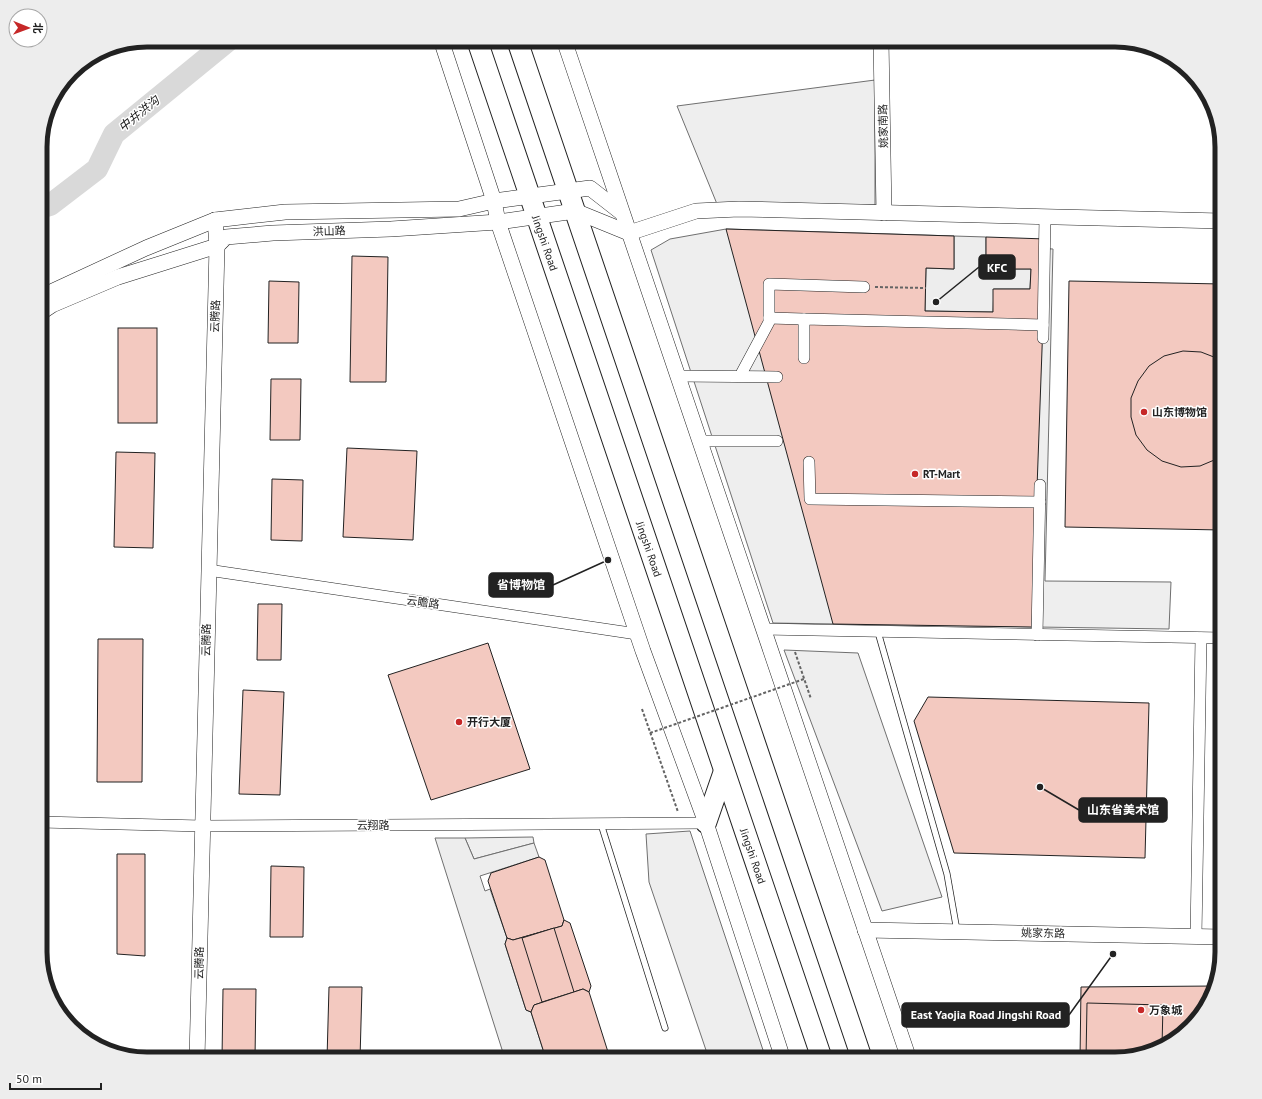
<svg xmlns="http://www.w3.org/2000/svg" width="1262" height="1099" viewBox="0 0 1262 1099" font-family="'PT Sans','Noto Sans SC',sans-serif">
<rect width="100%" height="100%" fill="#fff"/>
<g fill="#eee" stroke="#6f6f6f">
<polygon points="875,80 875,205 717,204 677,106"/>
<polygon points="726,229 954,236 954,269 862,321 997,325 998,246 1053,249 1045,581 1171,582 1169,629 773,623 651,250 670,239"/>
<polygon points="784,650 858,653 942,897 882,911"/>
<polygon points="690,831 766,1059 709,1059 649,882 646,834"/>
<polygon points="533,837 534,843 474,859 465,838"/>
</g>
<g fill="#ededed" stroke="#6f6f6f">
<polygon points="954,236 986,237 986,269 1031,269 1030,289 994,289 993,312 925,311 926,268 954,269"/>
<polygon points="435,838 465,838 474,859 534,843 539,857 480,876 485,891 490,889 507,938 505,944 526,1010 531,1012 546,1059 505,1059"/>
</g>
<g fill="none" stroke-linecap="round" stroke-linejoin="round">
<polyline stroke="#d9d9d9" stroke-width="22" points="40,208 50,205 97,169 114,134 229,40"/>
</g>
<g fill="#f3c9c0" stroke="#222">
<polygon points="726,229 954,236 954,269 926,268 925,311 993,312 993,289 1030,289 1031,269 986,269 986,237 1046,239 1032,627 833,624"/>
<polygon points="352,256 388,257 386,382 350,382"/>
<polygon points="269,281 299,282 298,343 268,343"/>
<polygon points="1069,281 1222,284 1222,530 1065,527"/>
<rect x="118" y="328" width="39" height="95"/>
<polygon points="1183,351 1201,352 1219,359 1222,362 1222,456 1219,458 1200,466 1181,467 1162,461 1147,450 1136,435 1131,417 1131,398 1138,381 1149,366 1164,356"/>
<polygon points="271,379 301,379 300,440 270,440"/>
<polygon points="347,448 417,451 413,540 343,537"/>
<polygon points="116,452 155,453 153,548 114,547"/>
<polygon points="272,479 303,480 302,541 271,540"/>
<polygon points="258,604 282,604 281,660 257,660"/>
<polygon points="98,639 143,639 142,782 97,782"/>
<polygon points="488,643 530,769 431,800 388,675"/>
<polygon points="243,690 284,692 280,795 239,794"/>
<polygon points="928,697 1149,703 1145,858 954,853 914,721"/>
<polygon points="117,854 145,854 145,956 117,954"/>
<polygon points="539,857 545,860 564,920 562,926 513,940 507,938 488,881 491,873"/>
<polygon points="271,866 304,867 303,937 270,937"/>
<polygon points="564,920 570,923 591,986 589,992 583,989 534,1005 531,1012 526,1010 505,944 507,938 513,940 562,926"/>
<polygon points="554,928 574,992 542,1002 522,938"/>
<polygon points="1215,986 1214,993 1191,1027 1156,1051 1114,1059 1080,1059 1081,987"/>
<polygon points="329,987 362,987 360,1059 327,1059"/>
<polygon points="223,989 256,989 255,1059 222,1059"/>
<polygon points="583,989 589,992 608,1052 605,1058 600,1059 546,1059 531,1012 534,1005"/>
<polygon points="1087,1003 1163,1005 1162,1047 1156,1051 1114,1059 1086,1059"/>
</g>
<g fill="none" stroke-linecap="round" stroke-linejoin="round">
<g stroke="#222" stroke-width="7">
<g id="lane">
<polyline points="878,632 947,874 957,931"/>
<polyline points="601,824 665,1028"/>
</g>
</g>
<g stroke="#222" stroke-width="12">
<g id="street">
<polyline points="769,318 804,319"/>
<polyline points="1043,338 1045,216"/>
<polyline points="804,358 804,319 1043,325"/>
<polyline points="677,376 777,377"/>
<polyline points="740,376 769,322 769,284 864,287"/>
<polyline points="701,441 777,441"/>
<polyline points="809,462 810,499 1040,502"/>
<polyline points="208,570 637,634"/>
<polyline points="763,629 1222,638"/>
<polyline points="1037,635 1040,485"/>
<polyline points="40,822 202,826 706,823"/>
<polyline points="1196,936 1201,638"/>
</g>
</g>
<g stroke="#222" stroke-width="16">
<g id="secondary">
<polyline points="441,40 494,201 498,222 643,651 706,823 783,1059"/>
<polyline points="564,40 909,1059"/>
<polyline points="881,40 884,213"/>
<polyline points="629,233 696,211 739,209 1222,221"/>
<polyline points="40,297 146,248 215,220 285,212 459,209 494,201 590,188 622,213"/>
<polyline points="40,313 52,305 118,277 217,246 226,237 273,233 391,229 498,222 575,211 629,233"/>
<polyline points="865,930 1222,937"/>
<polyline points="197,1059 217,246 215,220"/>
</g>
</g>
<g stroke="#222" stroke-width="22">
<g id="highway">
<polyline points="477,40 822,1059"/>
<polyline points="517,40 862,1059"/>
<polyline points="706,823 724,771"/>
</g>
</g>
<g stroke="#646464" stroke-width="2" stroke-dasharray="3 2" stroke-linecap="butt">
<polyline points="875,287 926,288"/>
<polyline points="642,709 678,812"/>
</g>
<use href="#lane" stroke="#fff" stroke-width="5.5"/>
<use href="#street" stroke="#fff" stroke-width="11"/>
<use href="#secondary" stroke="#fff" stroke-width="15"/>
<use href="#highway" stroke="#fff" stroke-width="20"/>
<g stroke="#646464" stroke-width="2" stroke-dasharray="3 2" stroke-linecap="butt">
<polyline points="795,652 811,699"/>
<polyline points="650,733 804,679"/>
</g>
</g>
<g fill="#c62828" stroke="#fff" stroke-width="1.5">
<circle cx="1144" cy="412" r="4"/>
<circle cx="915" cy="474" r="4"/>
<circle cx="459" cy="722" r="4"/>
<circle cx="1141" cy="1010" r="4"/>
</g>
<g text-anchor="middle" stroke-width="3" stroke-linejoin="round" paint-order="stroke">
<g font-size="11" fill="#222" stroke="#fff">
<text transform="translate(883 126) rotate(-91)" y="4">姚家南路</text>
<text transform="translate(329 231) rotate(-2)" y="4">洪山路</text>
<text transform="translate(545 243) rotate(71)" y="4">Jingshi Road</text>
<text transform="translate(215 316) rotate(-88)" y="4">云腾路</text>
<text transform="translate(649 549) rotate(71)" y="4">Jingshi Road</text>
<text transform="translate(423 602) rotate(8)" y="4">云瞻路</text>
<text transform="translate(206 640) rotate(-89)" y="4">云腾路</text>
<text x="373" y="829">云翔路</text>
<text transform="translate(753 856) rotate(71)" y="4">Jingshi Road</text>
<text transform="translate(1043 933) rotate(1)" y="4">姚家东路</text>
<text transform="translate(199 963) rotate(-89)" y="4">云腾路</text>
</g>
<g font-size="11" font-weight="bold" fill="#222" stroke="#fff" text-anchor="start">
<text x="1152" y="416">山东博物馆</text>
<text x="923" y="478">RT-Mart</text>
<text x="467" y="726">开行大厦</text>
<text x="1149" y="1014">万象城</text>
</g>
<g font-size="12" font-style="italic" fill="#222" stroke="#fff">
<text transform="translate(139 114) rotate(-39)" y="4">中井洪沟</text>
</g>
</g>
<path d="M0 0H1262V1099H0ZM147 47H1115A100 100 0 0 1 1215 147V952A100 100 0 0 1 1115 1052H147A100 100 0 0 1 47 952V147A100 100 0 0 1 147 47Z" fill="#ededed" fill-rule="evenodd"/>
<path fill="none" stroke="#222" stroke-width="5" d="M147 47H1115A100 100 0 0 1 1215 147V952A100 100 0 0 1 1115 1052H147A100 100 0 0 1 47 952V147A100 100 0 0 1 147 47Z"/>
<path fill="none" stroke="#222" stroke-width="1.5" d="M936 302L979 267M608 560L553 585M1040 787L1079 810M1113 954L1069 1015"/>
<g fill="#222" stroke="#fff" stroke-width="1.5">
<circle cx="936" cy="302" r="4"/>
<circle cx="608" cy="560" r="4"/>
<circle cx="1040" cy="787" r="4"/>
<circle cx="1113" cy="954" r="4"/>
</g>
<g fill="#222" stroke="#222" stroke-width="1.5">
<rect x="979" y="255" width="36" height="24" rx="4"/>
<rect x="489" y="573" width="64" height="24" rx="4"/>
<rect x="1079" y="798" width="88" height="24" rx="4"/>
<rect x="902" y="1003" width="167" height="24" rx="4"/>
</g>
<g font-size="12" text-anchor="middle" font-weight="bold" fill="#fff">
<text x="997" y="272">KFC</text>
<text x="521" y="589">省博物馆</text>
<text x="1123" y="814">山东省美术馆</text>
<text x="986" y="1019">East Yaojia Road Jingshi Road</text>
</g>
<g transform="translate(28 28) rotate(91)"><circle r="19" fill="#ffffff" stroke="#a7a7a7"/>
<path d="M0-3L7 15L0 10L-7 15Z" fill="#c62828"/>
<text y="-6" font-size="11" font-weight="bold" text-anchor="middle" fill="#222222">北</text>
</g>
<path d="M10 1083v6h91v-6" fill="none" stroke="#222222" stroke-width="2"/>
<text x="16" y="1083" font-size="12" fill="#222222" stroke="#ffffff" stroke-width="3" paint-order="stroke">50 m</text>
</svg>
